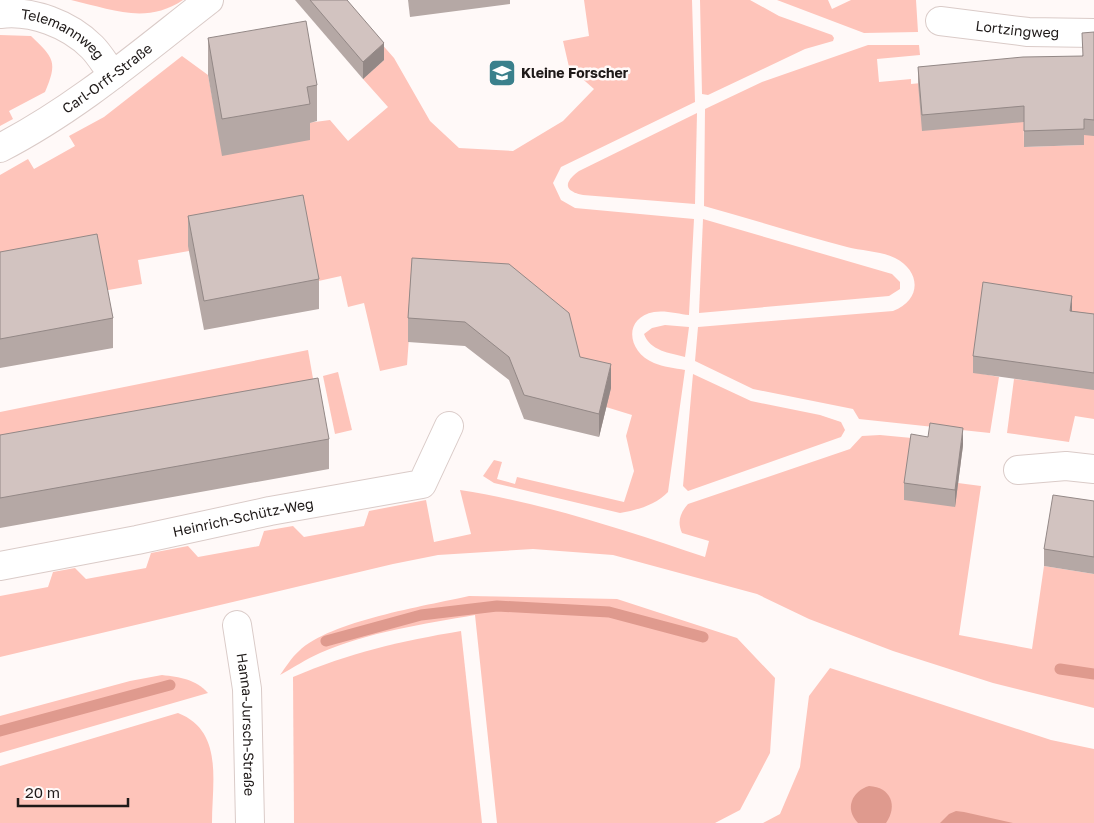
<svg xmlns="http://www.w3.org/2000/svg" width="1094" height="823" viewBox="0 0 1094 823" font-family="'Golos Text',sans-serif">
<rect width="100%" height="100%" fill="#fff9f8"/>
<g fill="#fec4ba">
<path d="M71,0h112c-37,25 -72,9 -112,0z"/>
<path d="M343,0l51,58 36,63 29,27 54,3 50,-30 31,-32 -25,-22 -6,-26 26,-5 -5,-36h108l3,102 -134,65 -8,16 8,17 14,8 119,11 -5,96c-10,-1 -24,-5 -35,-3 -32,6 -26,41 0,51 9,4 21,5 31,7l-17,122c-12,13 -31,18 -48,21l-126,-30 -11,-7 11,-16 8,2 -5,17 18,5 2,-7 107,25 10,-31 -8,-35 6,-21 -26,-8 -193,-125 -6,83 -27,6 -16,-68 -16,4 -7,-31 -27,6 -125,-31 -51,9 4,24 -39,7 -103,-9v-107l28,-16 6,10 41,-23 -6,-10 35,-19 78,-61 26,19 15,80 84,-32 23,-3 18,21 40,-34 -25,-28 21,-19z"/>
<polygon points="700,0 750,0 779,16 832,35 834,38 833,41 805,49 708,95 702,94"/>
<polygon points="777,0 828,0 832,9 851,0 916,0 918,32 864,33"/>
<path d="M0,35l31,1c23,22 27,26 14,56l-36,19 4,8 -13,7z"/>
<path d="M868,45h51l1,10 -43,4 2,23 32,-3v5l112,-11 1,74 60,-2 -2,-70h12v344l-19,-3 -6,26 -62,-9 7,-54 48,6 -89,-13 26,5 -9,56 -131,-14 -6,-10 -100,-20 -58,-28 3,-34 195,-16c29,-11 28,-40 2,-53 -14,-7 -33,-7 -48,-11 -48,-13 -96,-28 -143,-41l1,-97 57,-27z"/>
<path d="M697,113l-2,91 -112,-9c-20,-4 -19,-13 -4,-24z"/>
<polygon points="703,219 892,274 900,282 900,289 889,296 699,313"/>
<path d="M665,325l24,2 -4,30c-15,-4 -35,-6 -41,-23l8,-6z"/>
<polygon points="308,350 318,407 0,464 0,412"/>
<polygon points="338,372 352,430 335,434 323,376"/>
<polygon points="693,374 751,401 820,415 841,422 845,430 841,437 688,491 683,486"/>
<path d="M880,435l32,3 42,69 4,-24 23,3 -22,149 73,14 12,-83 50,8v134l-101,-25 -100,-32 -84,-32 -52,-25 -144,-39 -80,-6 -95,6 -45,9 -393,93v-61l48,-9 5,-15 22,-4 11,11 60,-11 5,-15 37,-7 10,11 61,-11 5,-15 29,-5 11,11 60,-11 5,-15 57,-11 8,42 37,-8 -11,-44c84,13 164,40 245,67l4,-16 -27,-8c-5,-11 -2,-20 6,-29l162,-55 12,-13z"/>
<path d="M469,596l148,3 120,39 38,40 -5,75 -30,57 -25,13h-218l-22,-208c-51,9 -107,17 -155,38 -14,6 -27,15 -40,22 6,-8 11,-17 19,-24 31,-30 126,-45 170,-55z"/>
<path d="M461,631l21,192h-188l-1,-146c56,-24 108,-36 168,-46z"/>
<polygon points="830,668 1051,740 1094,749 1094,823 763,823 780,814 800,767 809,696"/>
<path d="M162,675c18,2 33,4 46,18l-208,60v-37l130,-35z"/>
<path d="M178,713c46,18 34,69 34,110h-212v-57z"/>
</g>
<g fill="#df9a8e">
<path d="M869,786c22,1 29,20 17,37h-28c-14,-14 -6,-32 11,-37z"/>
<polygon points="956,811 964,812 1013,823 940,823 949,814"/>
</g>
<g fill="none" stroke-linecap="round" stroke-linejoin="round">
<g stroke="#df9a8e" stroke-width="11">
<polyline points="326,641 421,615 497,606 609,612 703,637"/>
<polyline points="1060,669 1094,674"/>
<polyline points="0,731 170,685"/>
</g>
<g stroke="#dacbc8" stroke-width="30">
<g id="street">
<path id="s1" d="M0,14c32,-4 69,10 92,33 8,8 14,19 21,28"/>
<path id="s2" d="M940,21l88,11 66,1"/>
<path id="s3" d="M0,148c76,-39 142,-96 209,-148"/>
<polyline points="1018,470 1066,466 1094,469"/>
<path id="s4" d="M0,566l137,-26 133,-29 152,-27 27,-58"/>
<path id="s5" d="M237,625l10,64 3,134"/>
</g>
</g>
<use href="#street" stroke="#fff" stroke-width="28"/>
</g>
<g fill="#b5a8a5">
<polygon points="295,0 347,0 384,60 363,79"/>
<polygon points="408,0 510,0 510,4 410,17"/>
<polygon points="1094,32 1094,136 1084,135 1084,145 1024,147 1024,122 922,131 918,83 918,67 1082,56"/>
<polygon points="208,38 317,85 317,121 310,123 310,140 222,156 208,75"/>
<polygon points="188,216 319,279 319,309 204,330 188,246"/>
<polygon points="0,252 113,318 113,348 0,368"/>
<polygon points="412,258 580,357 611,388 599,437 524,419 509,380 465,346 408,342 408,318"/>
<polygon points="1072,311 1094,314 1094,390 973,373 973,356"/>
<polygon points="0,435 329,439 329,469 0,528"/>
<polygon points="963,445 955,507 904,500 904,483"/>
<polygon points="1094,501 1094,574 1044,566 1044,549"/>
</g>
<g fill="#938886">
<polygon points="384,43 384,60 363,79 363,62"/>
<polygon points="1072,296 1072,313 1070,311"/>
<polygon points="611,364 611,388 599,437 599,414"/>
<polygon points="963,428 963,445 955,507 955,490"/>
</g>
<g fill="#d2c3c0" stroke="#938886">
<polygon points="310,0 347,0 384,43 363,62"/>
<polygon points="306,21 317,85 307,87 310,104 222,119 208,38"/>
<polygon points="1094,32 1094,120 1084,119 1084,129 1024,131 1024,106 922,115 918,67 1023,57 1083,56 1082,33"/>
<polygon points="303,195 319,279 204,301 188,216"/>
<polygon points="97,234 113,318 0,339 0,252"/>
<polygon points="412,258 509,264 569,313 580,357 611,364 599,414 524,395 509,357 465,322 408,318"/>
<polygon points="983,282 1072,296 1070,311 1094,314 1094,373 973,356"/>
<polygon points="318,378 329,439 0,498 0,435"/>
<polygon points="930,423 963,428 955,490 904,483 911,434 928,437"/>
<polygon points="1053,495 1094,501 1094,557 1044,549"/>
</g>
<defs>
<g id="school-square" transform="scale(1.4375)"><rect x="-9" y="-9" width="18" height="18" rx="4" fill="#3a808c" stroke="#fff9f8"/><path d="M0-5L7-2L0 1L-7-2ZM-4 1L0 2.5L4 1V4Q0 6-4 4Z" fill="#fff"/></g>
</defs>
<g fill-rule="evenodd">
<use href="#school-square" x="502" y="73"/>
</g>
<g text-anchor="middle" stroke-width="5" stroke-linejoin="round" paint-order="stroke">
<g font-size="14" fill="#1f1a19" stroke="#fff9f8">
<text dy="5" stroke="none"><textPath href="#s2" startOffset="78">Lortzingweg</textPath></text>
<text dy="5" stroke="none"><textPath href="#s1" startOffset="68">Telemannweg</textPath></text>
<text dy="5" stroke="none"><textPath href="#s3" startOffset="128">Carl-Orff-Straße</textPath></text>
<text dy="5" stroke="none"><textPath href="#s4" startOffset="248">Heinrich-Schütz-Weg</textPath></text>
<text dy="5" stroke="none"><textPath href="#s5" startOffset="100">Hanna-Jursch-Straße</textPath></text>
</g>
<g font-size="14" font-weight="bold" fill="#1f1a19" stroke="#fff9f8" text-anchor="start">
<text x="521" y="78">Kleine Forscher</text>
</g>
</g>
<path d="M18 798v8h110v-8" fill="none" stroke="#1f1a19" stroke-width="2.5"/>
<text x="25" y="798" font-size="15" fill="#1f1a19" stroke="#fff9f8" stroke-width="4" paint-order="stroke">20 m</text>
</svg>
